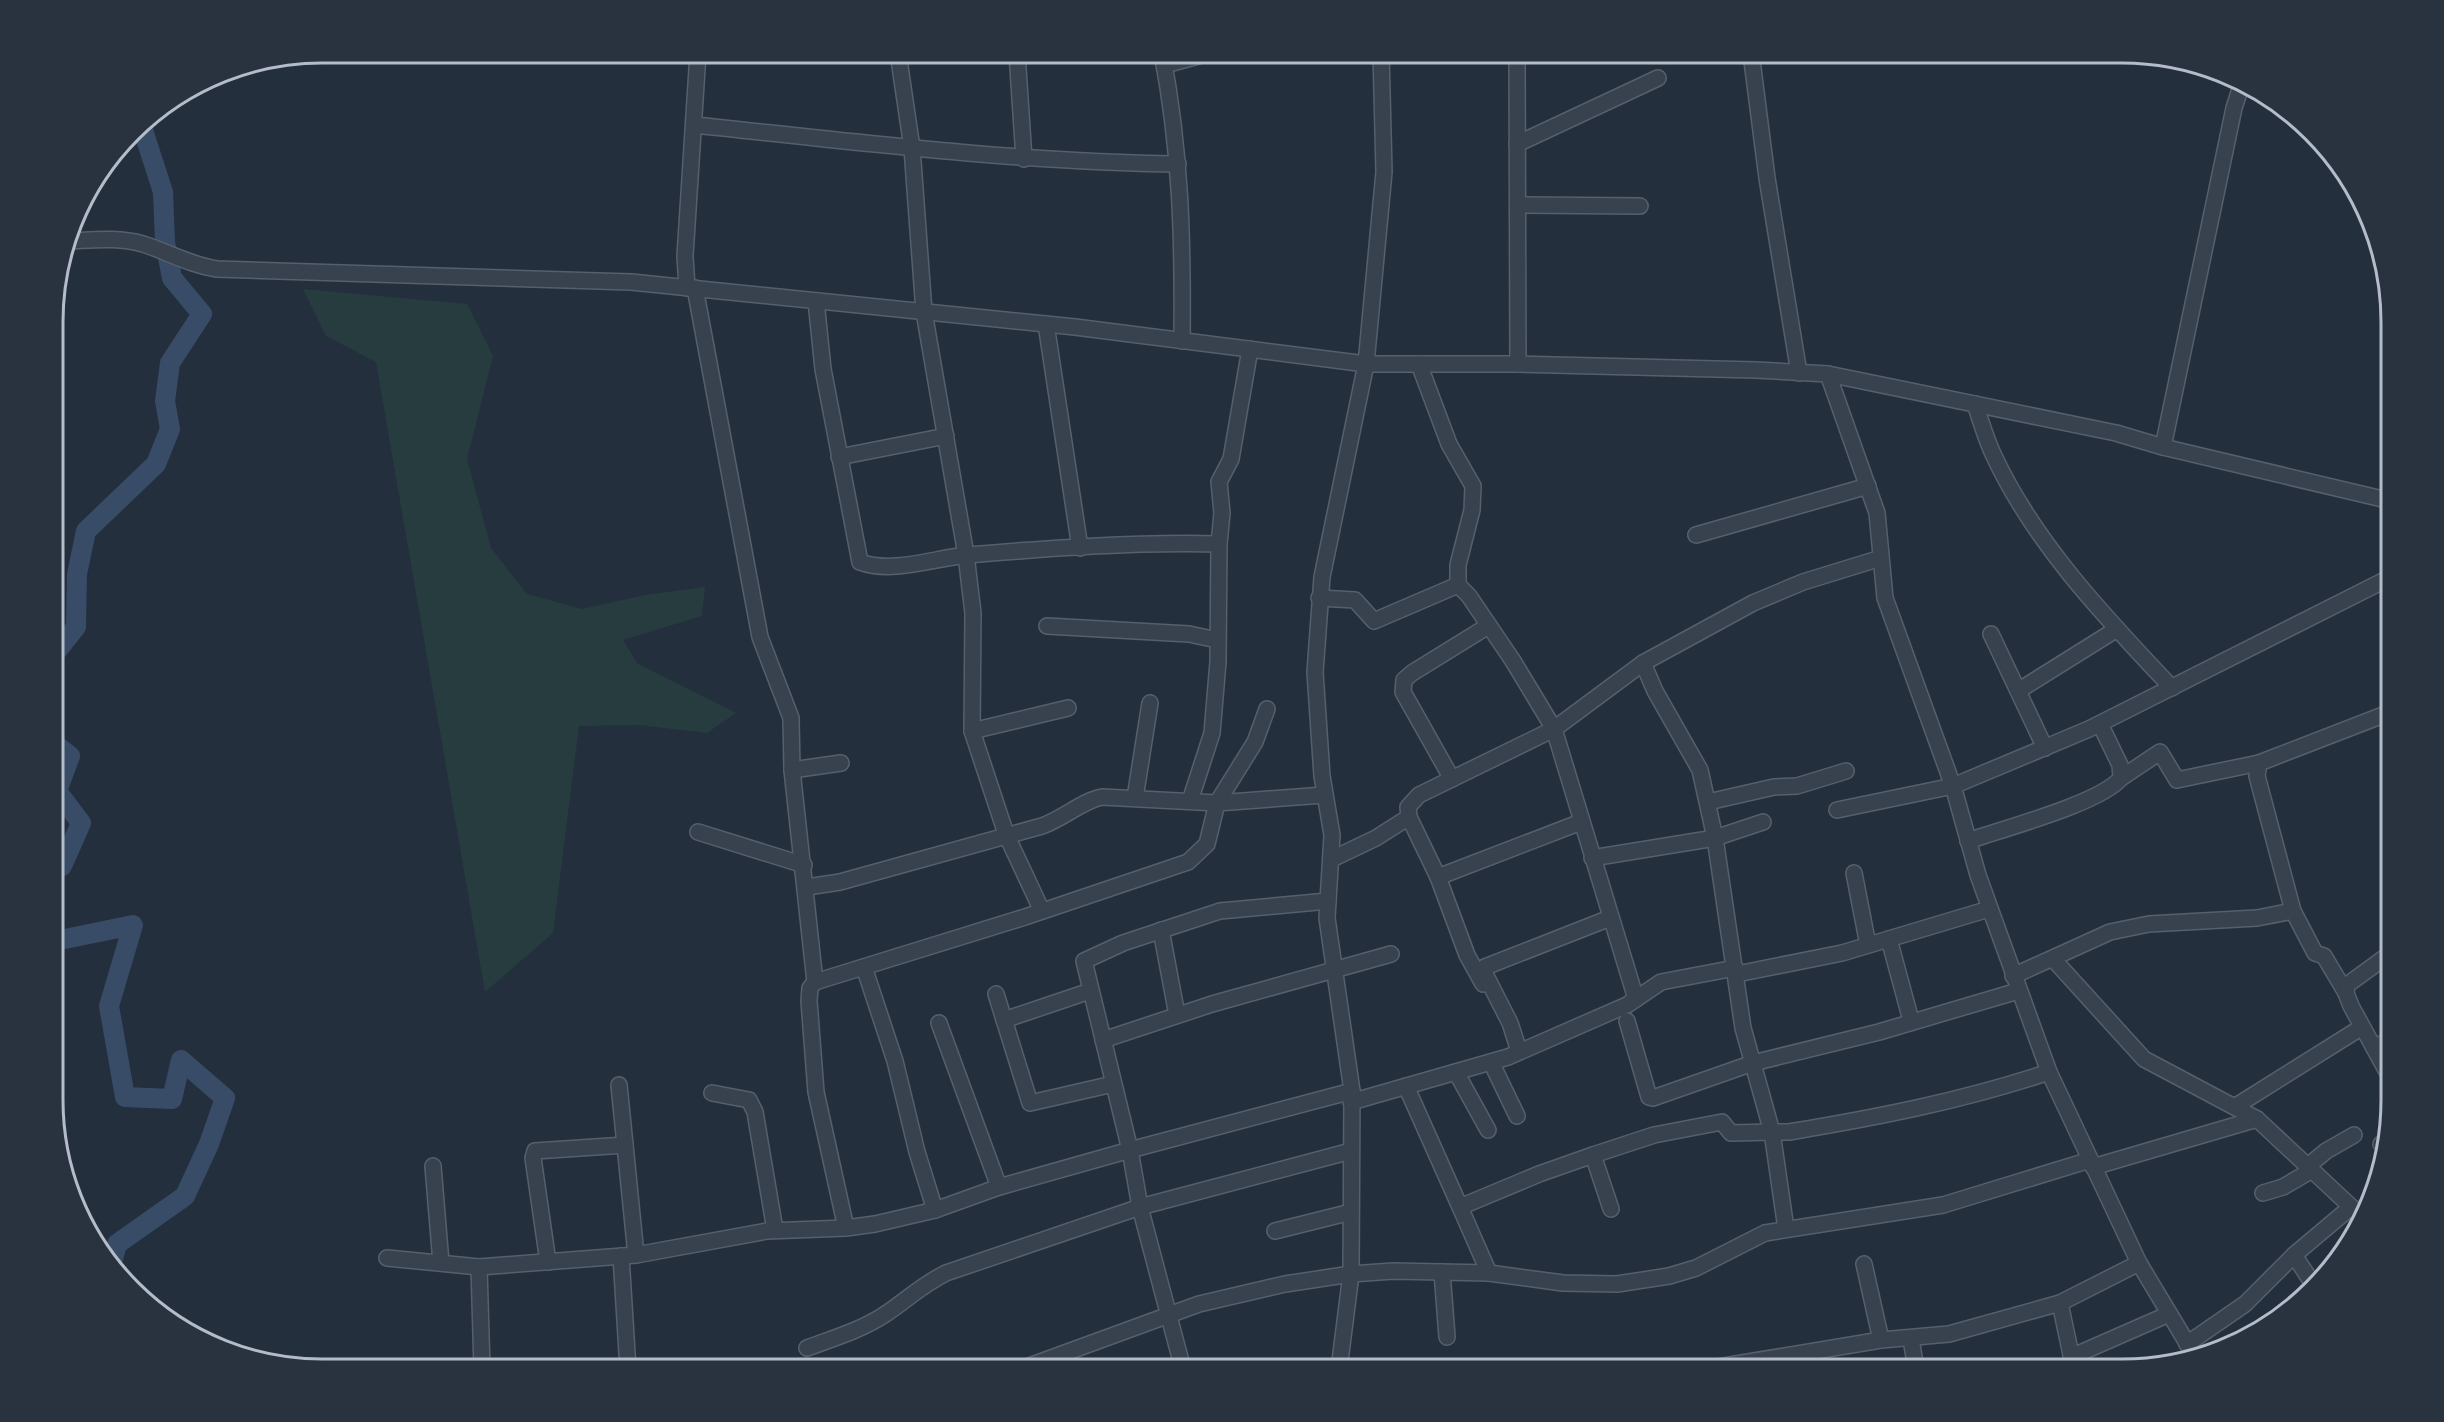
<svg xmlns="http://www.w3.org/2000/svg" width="2444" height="1422" viewBox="0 0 2444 1422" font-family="'Fira Sans',sans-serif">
<rect width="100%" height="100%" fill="#242f3e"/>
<polygon fill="#263c3f" points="303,289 467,304 493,356 467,459 491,548 527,594 582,609 645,595 705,587 702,616 623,640 638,664 736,713 707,733 639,725 579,726 553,933 485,992 376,362 326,336"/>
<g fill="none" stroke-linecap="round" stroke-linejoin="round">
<g stroke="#394c67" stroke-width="20">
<polyline points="55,653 76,627 77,574 86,531 156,464 170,429 165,401 170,363 202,314 172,278 165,242 163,192 141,124"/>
<polyline points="55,744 70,756 57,791 81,823 62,866 55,870"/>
<polyline points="55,941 133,925 109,1006 125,1097 172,1099 181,1060 225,1098 209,1144 185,1196 117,1244 112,1262"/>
</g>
<g stroke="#565f6c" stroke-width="18">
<g id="minor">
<polyline points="898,53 912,148 924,312 966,555 973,613 972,731 1006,834 1042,911"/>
<polyline points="1017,53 1024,159"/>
<path d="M1162,53c19,99 21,187 20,288"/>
<polyline points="1517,53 1518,364"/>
<polyline points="1751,53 1767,178 1799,373"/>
<polyline points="1165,65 1209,53"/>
<path d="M695,125c161,17 321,37 483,39"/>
<polyline points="1517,144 1658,78"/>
<polyline points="1518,205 1640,206"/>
<path d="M69,241c25,-1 49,-4 74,3 25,8 47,21 74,25l414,13 444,45 291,37h152l238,6 72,4 288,59 47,14 228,54"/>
<polyline points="687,288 685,256 698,53"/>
<polyline points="695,288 760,637 791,718 792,770 815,982"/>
<path d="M816,301l7,68 37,193c33,12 74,-4 108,-7 83,-7 167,-13 251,-11"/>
<polyline points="1046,324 1080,548"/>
<polyline points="1419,364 1449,444 1473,486 1472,510 1458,565 1458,585 1469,596 1513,661 1554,729 1636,999"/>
<polyline points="1828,374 1877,513 1885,598 1953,786 1978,875 2049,1072 2139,1263 2193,1353"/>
<path d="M1975,404c6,17 11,36 19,52 41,88 112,162 178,232"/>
<polyline points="2163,447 2234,108 2242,83"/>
<polyline points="839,457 946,436"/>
<polyline points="1696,535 1868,486"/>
<polyline points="1319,598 1355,600 1374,621 1458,585"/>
<polyline points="1047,626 1189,634 1217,640"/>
<polyline points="1991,634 2045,748"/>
<path d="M1643,663l12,28 45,79 15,68 28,190 29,104h17c90,-15 172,-31 260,-60"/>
<polyline points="2018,691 2117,629"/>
<polyline points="972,731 1068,708"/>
<polyline points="792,770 841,763"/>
<polyline points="2121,778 2160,752 2177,780 2259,763"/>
<polyline points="1452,779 1403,692 1404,680 1412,673 1488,626"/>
<polyline points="1135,798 1150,703"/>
<polyline points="1190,801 1212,733 1218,662 1219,544 1222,513 1219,482 1231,459 1250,349"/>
<polyline points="1708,802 1774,787 1797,786 1846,771"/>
<polyline points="1837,810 1953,786 2089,729 2391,577"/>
<polyline points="1409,817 1438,877 1467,955 1483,984"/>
<polyline points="698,832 804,865"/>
<path d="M1968,841c34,-12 133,-38 153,-63l-1,-13 -20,-41"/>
<polyline points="1592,858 1715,838 1763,822"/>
<polyline points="1332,859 1376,838 1409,817 1408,807 1419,795 1554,729 1643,663 1753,603 1803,582 1881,558"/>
<polyline points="1854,873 1868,945"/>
<polyline points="1438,877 1581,822"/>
<path d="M807,887l33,-5 202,-56c22,-8 40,-25 60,-29l115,6 38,-61 12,-33"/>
<polyline points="2293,911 2315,953 2324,956 2346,993"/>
<polyline points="1161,930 1177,1015"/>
<polyline points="1889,939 1909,1013"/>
<polyline points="2391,953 2347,985 2346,993 2351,1006 2391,1079"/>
<polyline points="2054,960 2144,1059 2257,1119 2361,1216"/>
<polyline points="864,967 895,1061 917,1152 935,1210"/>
<polyline points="1737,974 1842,953 1989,909"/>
<polyline points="2013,976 2110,932 2149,924 2257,918 2293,911 2257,776 2259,763 2391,712"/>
<polyline points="996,994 1030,1103 1113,1084"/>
<polyline points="1004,1020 1090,991"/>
<polyline points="1627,1021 1649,1097 1653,1098 1753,1063 1879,1032 2018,991"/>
<polyline points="939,1023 999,1187"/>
<polyline points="1103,1040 1212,1004 1391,954"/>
<polyline points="2374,1048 2391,1039"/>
<polyline points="1519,1051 1510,1023 1484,972 1485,967 1610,918"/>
<polyline points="1491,1062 1517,1116"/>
<polyline points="1456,1072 1488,1130"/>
<polyline points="619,1085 636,1255"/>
<polyline points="1406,1086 1460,1207 1539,1174 1593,1155 1611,1209"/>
<polyline points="712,1093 749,1100 755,1112 775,1230"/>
<polyline points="1351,1102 1508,1057 1627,1005 1661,982 1735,968"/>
<polyline points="2236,1106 2362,1027"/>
<polyline points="2381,1144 2383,1143"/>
<polyline points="1593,1155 1654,1135 1722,1122 1731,1133 1772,1132 1786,1229"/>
<polyline points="433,1166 441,1263"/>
<polyline points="2308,1166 2326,1151 2354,1135"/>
<polyline points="2093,1167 2257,1119"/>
<polyline points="2263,1193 2283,1187 2312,1170"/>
<polyline points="1460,1207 1489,1273"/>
<polyline points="846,1228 816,1092 809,1001 810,988 815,982 1025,917 1188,862 1207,844 1217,803 1324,795"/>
<polyline points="1275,1231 1351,1212"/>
<polyline points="2294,1255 2315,1287"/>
<polyline points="621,1256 628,1369"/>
<polyline points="387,1258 479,1267 636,1255 767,1231 846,1228 875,1224 935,1210 999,1187 1130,1150 1352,1091"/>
<polyline points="548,1262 533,1158 535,1151 625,1145"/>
<polyline points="1864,1264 1881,1340"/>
<polyline points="479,1267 482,1369"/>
<polyline points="1442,1272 1447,1337"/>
<polyline points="2060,1303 2074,1369"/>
<polyline points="1911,1339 1916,1369"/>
<polyline points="2187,1344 2245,1304 2294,1255 2351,1207"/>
<path d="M807,1348c27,-10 54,-18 77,-33 23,-15 36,-29 62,-42l194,-66 211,-56"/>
<polyline points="2071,1357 2169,1314"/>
<polyline points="1021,1369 1199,1304 1285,1284 1351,1274 1393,1271 1489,1273 1563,1283 1617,1284 1669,1276 1696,1268 1765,1233 1943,1205 2090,1160"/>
<polyline points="1183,1369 1140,1207 1130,1150 1084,961 1123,943 1220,911 1328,901"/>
<polyline points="1339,1369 1351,1274 1352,1091 1327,918 1332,835 1322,776 1315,672 1322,577 1366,364 1384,172 1381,53"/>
<polyline points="1706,1369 1881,1340 1949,1334 2060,1303 2139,1263"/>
</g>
</g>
<use href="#minor" stroke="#38414e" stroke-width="15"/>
</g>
<path d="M0 0H2444V1422H0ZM322 63H2122A259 259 0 0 1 2381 322V1100A259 259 0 0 1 2122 1359H322A259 259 0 0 1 63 1100V322A259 259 0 0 1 322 63Z" fill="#29323f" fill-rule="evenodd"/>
<path fill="none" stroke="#b4bcc9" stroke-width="3" d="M322 63H2122A259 259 0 0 1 2381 322V1100A259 259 0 0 1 2122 1359H322A259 259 0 0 1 63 1100V322A259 259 0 0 1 322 63Z"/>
</svg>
